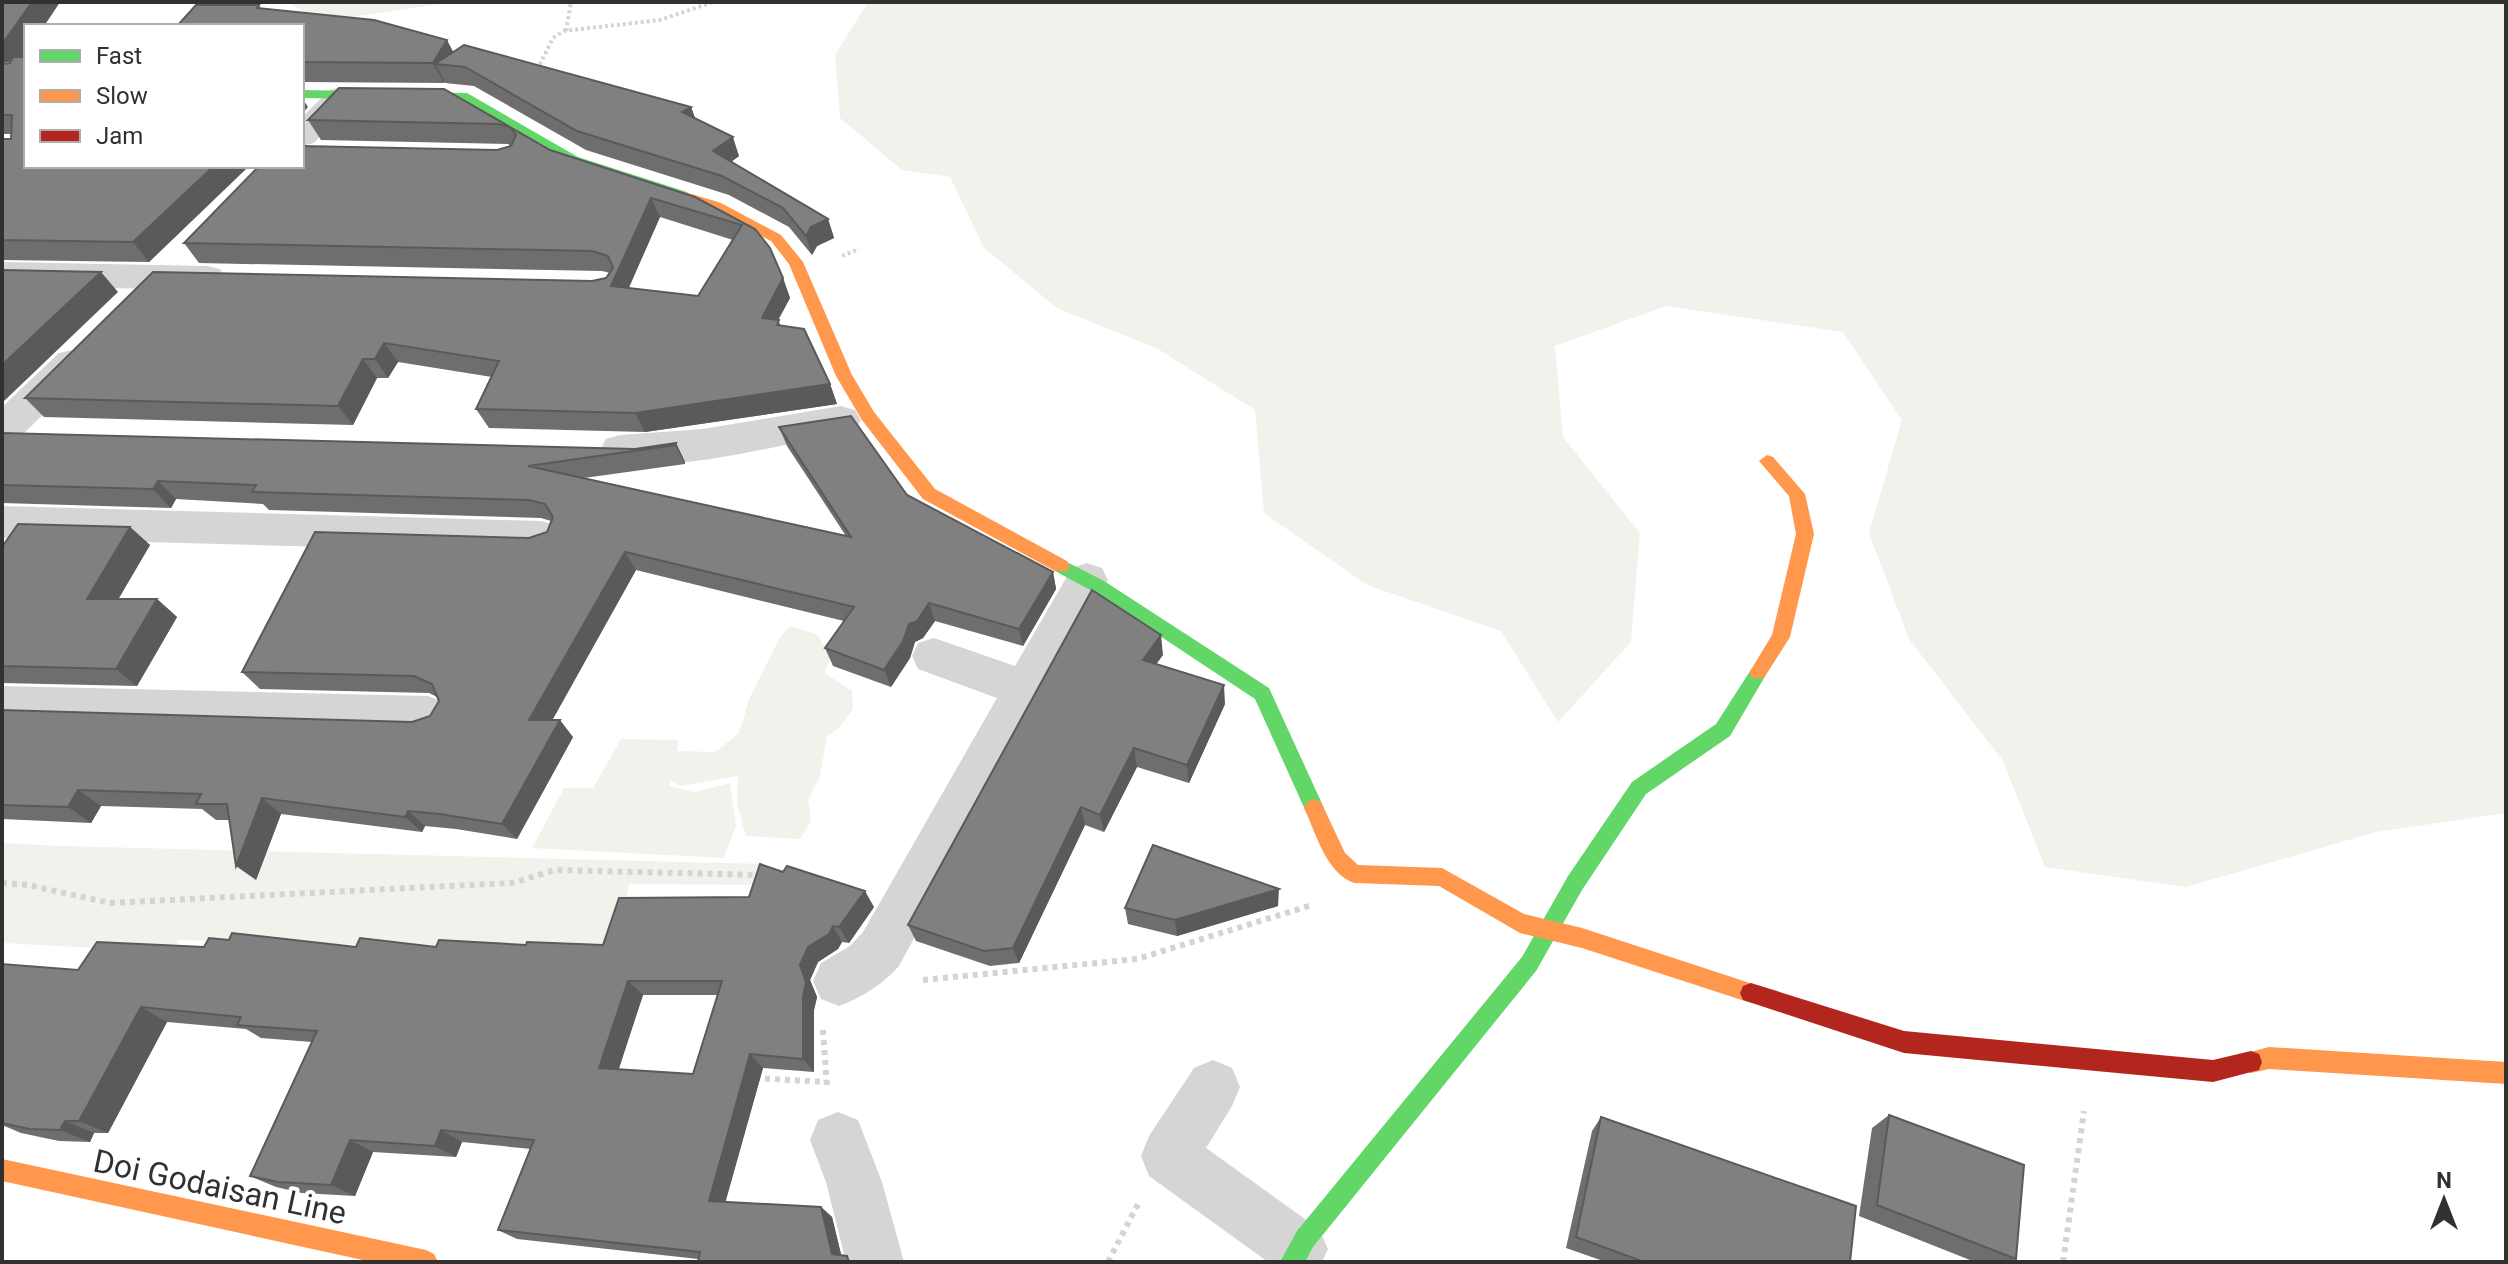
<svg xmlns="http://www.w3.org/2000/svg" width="2508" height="1264" viewBox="0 0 2508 1264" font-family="Roboto,sans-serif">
<rect width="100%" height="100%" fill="#fff"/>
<g fill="#eff3ec">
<polygon points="289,2 453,2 318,22"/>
<polygon points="868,2 2506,2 2506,813 2376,832 2186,887 2045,867 2003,761 1909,639 1869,533 1902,420 1843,332 1666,306 1555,346 1563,437 1640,533 1631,642 1558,722 1501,631 1367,585 1264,513 1255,410 1158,349 1057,308 984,248 950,177 902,170 840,118 835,55"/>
<polygon points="790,626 816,634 831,655 825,673 852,691 853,709 838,729 827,736 820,776 808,800 811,821 800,839 746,836 737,805 738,776 679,786 670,780 669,786 694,792 730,783 736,826 724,858 532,848 564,788 593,788 621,739 678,740 677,751 715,752 739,733 750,697 779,639"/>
<polygon points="2,843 60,846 764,864 762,885 629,884 616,951 179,940 173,952 2,943"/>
</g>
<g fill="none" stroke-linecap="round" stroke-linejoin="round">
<g stroke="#d4d4d4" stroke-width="4" stroke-dasharray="3 3" stroke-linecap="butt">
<polyline points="566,31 571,2"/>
<polyline points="537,70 553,38 564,31 660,20 713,2"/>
<polyline points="842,256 859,249"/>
</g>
<g stroke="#d4d4d4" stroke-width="6" stroke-dasharray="5 5" stroke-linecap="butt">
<polyline points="2,883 28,885 110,903 512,883 555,870 760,875"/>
<polyline points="923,980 1137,959 1312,905"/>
<polyline points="823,1030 827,1088"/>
<polyline points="755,1078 826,1082"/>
<polyline points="1108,1262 1139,1202"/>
<polyline points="2063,1262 2084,1111"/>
</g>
<g fill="#d5d5d5" fill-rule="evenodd">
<polygon points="341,87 352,90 357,97 314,143 302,146 302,117 330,90"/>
<polygon points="2,262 207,266 220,269 225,278 220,287 207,290 2,286"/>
<polygon points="72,350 85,353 91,363 85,373 16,441 2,446 2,407 59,353"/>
<path d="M841,406l14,4 6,10 -6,10 -14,4c-59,10 -182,43 -235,27l-6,-11 6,-11 14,-4 83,-6z"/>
<polygon points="2,506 541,521 556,525 562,537 556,549 541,553 2,538"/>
<path d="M1087,563l15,5 6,12 -209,386c-17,19 -37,31 -60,40l-18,-7 -8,-18 8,-18 29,-17 13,-14 134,-234 -79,-29 -6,-13 6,-13 16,-5 81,28 57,-98z"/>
<polygon points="2,686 428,696 444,702 451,716 444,730 428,736 2,724"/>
<polygon points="1213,1060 1232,1068 1240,1087 1232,1106 1206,1148 1319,1229 1328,1249 1322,1262 1268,1262 1149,1176 1141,1156 1149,1136 1194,1068"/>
<polygon points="838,1112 858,1120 882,1182 904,1262 846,1262 826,1182 810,1140 818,1120"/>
</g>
<g fill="#63d668" fill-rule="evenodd">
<polygon points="302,90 467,93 578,157 687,192 689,195 682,199 568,163 459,100 302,98"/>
<polygon points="1061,559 1104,581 1269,688 1324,808 1321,814 1314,817 1307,814 1255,699 1092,591 1055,571 1052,566"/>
<polygon points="1758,665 1764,668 1767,673 1730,736 1646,794 1582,890 1536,971 1313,1247 1305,1262 1280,1262 1297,1231 1522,957 1568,876 1632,782 1716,724 1752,668"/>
</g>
<g fill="#ff974d" fill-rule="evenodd">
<polygon points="682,191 721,203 781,235 803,262 852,375 874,412 935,489 1067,561 1070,566 1067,571 1055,571 923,499 862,420 836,376 789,264 771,241 711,209 677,198 675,195"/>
<polygon points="1767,455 1773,457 1805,494 1814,534 1790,637 1764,678 1752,678 1749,673 1772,635 1796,534 1789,496 1759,461"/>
<path d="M1314,799l7,3 24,51 13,12 84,3 82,46 58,14 177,58 3,7 -3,7 -8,3 -169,-55 -62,-15 -81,-47 -85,-3c-28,-10 -38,-50 -50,-75l3,-6z"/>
<polygon points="2269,1047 2506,1062 2506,1084 2269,1069 2251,1073 2243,1070 2240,1062 2243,1054"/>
<polygon points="2,1159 426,1250 434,1254 438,1262 372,1262 2,1181"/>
</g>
<polygon fill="#b3261e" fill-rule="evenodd" points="1751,983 1904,1031 2213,1060 2251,1051 2259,1054 2262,1062 2259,1070 2213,1082 1904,1053 1743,1000 1740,993 1743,986"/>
</g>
<g fill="#6e6e6e" fill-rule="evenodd">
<polygon points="2,2 60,2 23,57 26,166 249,166 149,262 2,260 2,139 11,139 11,134 2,134 2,64 10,63 11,61 2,63"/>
<polygon points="259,5 261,9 691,107 695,118 739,156 731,162 828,219 834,238 817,246 812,255 789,227 729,195 586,150 474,86 445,83 445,81 444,83 302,82 302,26 177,26"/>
<path d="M444,89l106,61 205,79 28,49 7,20 -12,22 3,6 49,58 7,20 -192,28 -156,-4 -13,-19 16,-32 -94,-15 -10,16h-11l-24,47 -309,-8 -19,-19 581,-120 4,-5 -8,-2 -403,-8 -15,-20 327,-97 -3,-2 -187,-4 -13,-20zM660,217l73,23 -35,56 -70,-8z"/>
<polygon points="779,427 1053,572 1056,589 1023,646 935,621 923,638 915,642 910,658 891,687 833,666 825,648 844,621 636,570 552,720 573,737 517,839 456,829 425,826 422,832 281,814 256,880 229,820 216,820 202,809 101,806 91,823 2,819 2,710 412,722 430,716 439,701 437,697 429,693 260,689 242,672 529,538 547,532 551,521 541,518 269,510 263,504 176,499 171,508 2,503 2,433 635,449 676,443 685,462 685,464 584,478 846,536 787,446"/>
<polygon points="130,527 150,545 118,599 157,599 177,617 137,686 2,683 2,547"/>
<polygon points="1163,655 1156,664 1225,704 1189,783 1137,767 1104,832 1085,825 1019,963 990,966 916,941 908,925"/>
<polygon points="1278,906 1177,936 1128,924 1125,908"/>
<path d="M874,907l-25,36 -7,-1 -4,7 -20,13 -8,18 7,17 -3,13v62l-51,-4 -38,134 96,5 11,10 9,38 -143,4 -181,-20 -19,-9 33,-81 -69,-7 -6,15 -83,-5 -18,44 -53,-3 -26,-6 -26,-11 62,-134 -51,-4 -15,-9 -79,-7 -59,111h-14l-4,9 -31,-1 -38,-8 -19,-8v-161l76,6 126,-23 25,-7 127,7h80l90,-2h77zM643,995h75l-25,79 -75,-5z"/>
<polygon points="1889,1115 2016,1259 2010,1262 1975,1262 1859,1216 1872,1128"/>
<polygon points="1601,1117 1850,1262 1606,1262 1566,1248 1592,1131"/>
</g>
<g fill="#5a5a5a">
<polygon points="32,2 60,2 44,26 26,26 26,52 21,60 2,63 2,40"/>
<polygon points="447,40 457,59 435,64 445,81 444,83 433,63"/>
<polygon points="302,98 308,107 302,114"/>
<polygon points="691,107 698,126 682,112"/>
<polygon points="733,137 739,156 720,170 713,151"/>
<polygon points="214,166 249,166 149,262 133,242"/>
<polygon points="651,198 660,217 621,306 611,286"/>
<polygon points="828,219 834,238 817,246 812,255 806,236 811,227"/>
<polygon points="101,272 118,292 2,403 2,365"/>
<polygon points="783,278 790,298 769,337 762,318"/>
<polygon points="384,343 398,362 388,378 375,359"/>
<polygon points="363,359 377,378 353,425 338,406"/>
<polygon points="830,384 837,404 645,432 635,413"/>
<polygon points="676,443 685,462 685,464 675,445"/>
<polygon points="158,481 176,499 171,508 153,489"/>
<polygon points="130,527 150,545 108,617 87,599"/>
<polygon points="625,552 636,570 543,737 529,720"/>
<polygon points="1053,572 1056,589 1023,646 1019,629"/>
<polygon points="157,599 177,617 137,686 116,669"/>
<polygon points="929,603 935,621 923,638 915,642 910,658 891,687 884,670 909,624"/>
<polygon points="1161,635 1163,655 1145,679 1143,660"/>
<polygon points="1224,685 1225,704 1189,783 1187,765"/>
<polygon points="560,720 573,737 517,839 502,824"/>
<polygon points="1134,748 1137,767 1104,832 1100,815"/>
<polygon points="78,790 101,806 91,823 68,807"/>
<polygon points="262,798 281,814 256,880 236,866"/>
<polygon points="1081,807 1085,825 1019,963 1013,948"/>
<polygon points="408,811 425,826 422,832 405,817"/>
<polygon points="1279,889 1278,906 1177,936 1175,920"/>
<polygon points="865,891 874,907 849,943 839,927"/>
<polygon points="833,926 842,942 838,949 818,962 810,980 817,997 814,1010 814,1072 803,1059 800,965 808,947"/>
<polygon points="628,981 643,995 615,1081 599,1068"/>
<polygon points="141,1007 167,1022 108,1133 79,1121"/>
<polygon points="750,1054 763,1068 723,1211 709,1201"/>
<polygon points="65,1121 94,1133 90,1142 60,1130"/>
<polygon points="441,1130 462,1142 456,1157 435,1146"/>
<polygon points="350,1140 373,1152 355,1196 331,1185"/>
<polygon points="821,1207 832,1217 843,1262 832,1254"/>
</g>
<g fill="#808080" stroke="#5a5a5a" stroke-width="2" fill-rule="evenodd">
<polygon points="2,2 32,2 5,40 2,40"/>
<polygon points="196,5 259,5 257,8 374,20 447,40 433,63 302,62 302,26 177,26"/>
<polygon points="464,45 691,107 682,112 733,137 713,151 828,219 811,227 806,236 783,208 722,176 577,131 465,67 435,64"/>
<polygon points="13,57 26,57 26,166 214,166 133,242 2,240 2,139 11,139 12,115 2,115 2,64 10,63"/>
<path d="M339,88l105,1 106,61 145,47 60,32 15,19 13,30 -21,40 17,2 -2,5 27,4 26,55 -195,29 -159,-4 23,-48 -115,-18 -9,16h-12l-25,47 -313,-8 128,-126 439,9 14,-3 7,-10 -5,-12 -16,-5 -408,-8 75,-77h43v-20l195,4 14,-4 5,-11 -6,-8 -12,-3 -190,-4zM651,198l91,27 -44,71 -87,-10z"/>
<polygon points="2,270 101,272 2,365"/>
<polygon points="851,416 907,495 1053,572 1019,629 929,603 917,621 909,624 903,641 884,670 825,648 854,607 625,552 529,720 560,720 502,824 440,814 408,811 405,817 262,798 236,866 227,804 196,804 201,794 78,790 68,807 2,805 2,710 412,722 430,716 439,701 432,684 414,676 242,672 315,532 529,538 547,532 553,517 545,504 529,500 252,492 256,485 158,481 153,489 2,485 2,433 635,449 676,443 675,445 528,466 851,537 779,427"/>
<polygon points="18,524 130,527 87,599 157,599 116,669 2,666 2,547"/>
<polygon points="1092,590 1161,635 1143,660 1224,685 1187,765 1134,748 1100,815 1081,807 1013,948 984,951 908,925"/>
<polygon points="1153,845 1279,889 1175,920 1125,908"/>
<path d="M760,864l23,8 4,-6 78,25 -26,36 -6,-1 -4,8 -21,13 -8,18 6,17 -3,14v63l-53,-5 -41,147 112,6 11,47 15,2 2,6h-151l2,-10 -202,-22 36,-90 -93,-10 -6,16 -85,-6 -19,45 -53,-3 -28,-6 67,-145 -80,-6 4,-8 -100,-10 -62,114h-14l-5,9 -31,-1 -27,-6v-159l76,6 19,-28 107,5 5,-9 20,2 3,-7 124,14 4,-9 76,9 3,-7 87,5 1,-3 76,3 16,-47 130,-1zM628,981h94l-29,93 -94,-6z"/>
<polygon points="1889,1115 2024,1165 2016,1259 1877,1205"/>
<polygon points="1601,1117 1856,1206 1850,1262 1644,1262 1576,1237"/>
</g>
<g text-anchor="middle" stroke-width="8" stroke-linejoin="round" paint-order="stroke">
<g font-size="32" fill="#313131" stroke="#fff">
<text transform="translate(220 1187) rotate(12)" y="11">Doi Godaisan Line</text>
</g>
</g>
<rect width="2508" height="1264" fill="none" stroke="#313131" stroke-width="8"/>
<rect x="24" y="24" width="280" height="144" fill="#ffffff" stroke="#adadad" stroke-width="2"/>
<rect x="40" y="50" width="40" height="12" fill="#63d668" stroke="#adadad" stroke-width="2"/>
<text x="96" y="64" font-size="24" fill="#313131">Fast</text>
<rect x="40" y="90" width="40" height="12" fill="#ff974d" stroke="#adadad" stroke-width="2"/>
<text x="96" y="104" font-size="24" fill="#313131">Slow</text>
<rect x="40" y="130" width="40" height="12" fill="#b3261e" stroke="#adadad" stroke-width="2"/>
<text x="96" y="144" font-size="24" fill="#313131">Jam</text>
<g transform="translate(2444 1200)" stroke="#ffffff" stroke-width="6" paint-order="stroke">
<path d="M0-6L14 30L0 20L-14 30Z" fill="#313131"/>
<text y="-12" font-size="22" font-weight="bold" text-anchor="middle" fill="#313131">N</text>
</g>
</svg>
